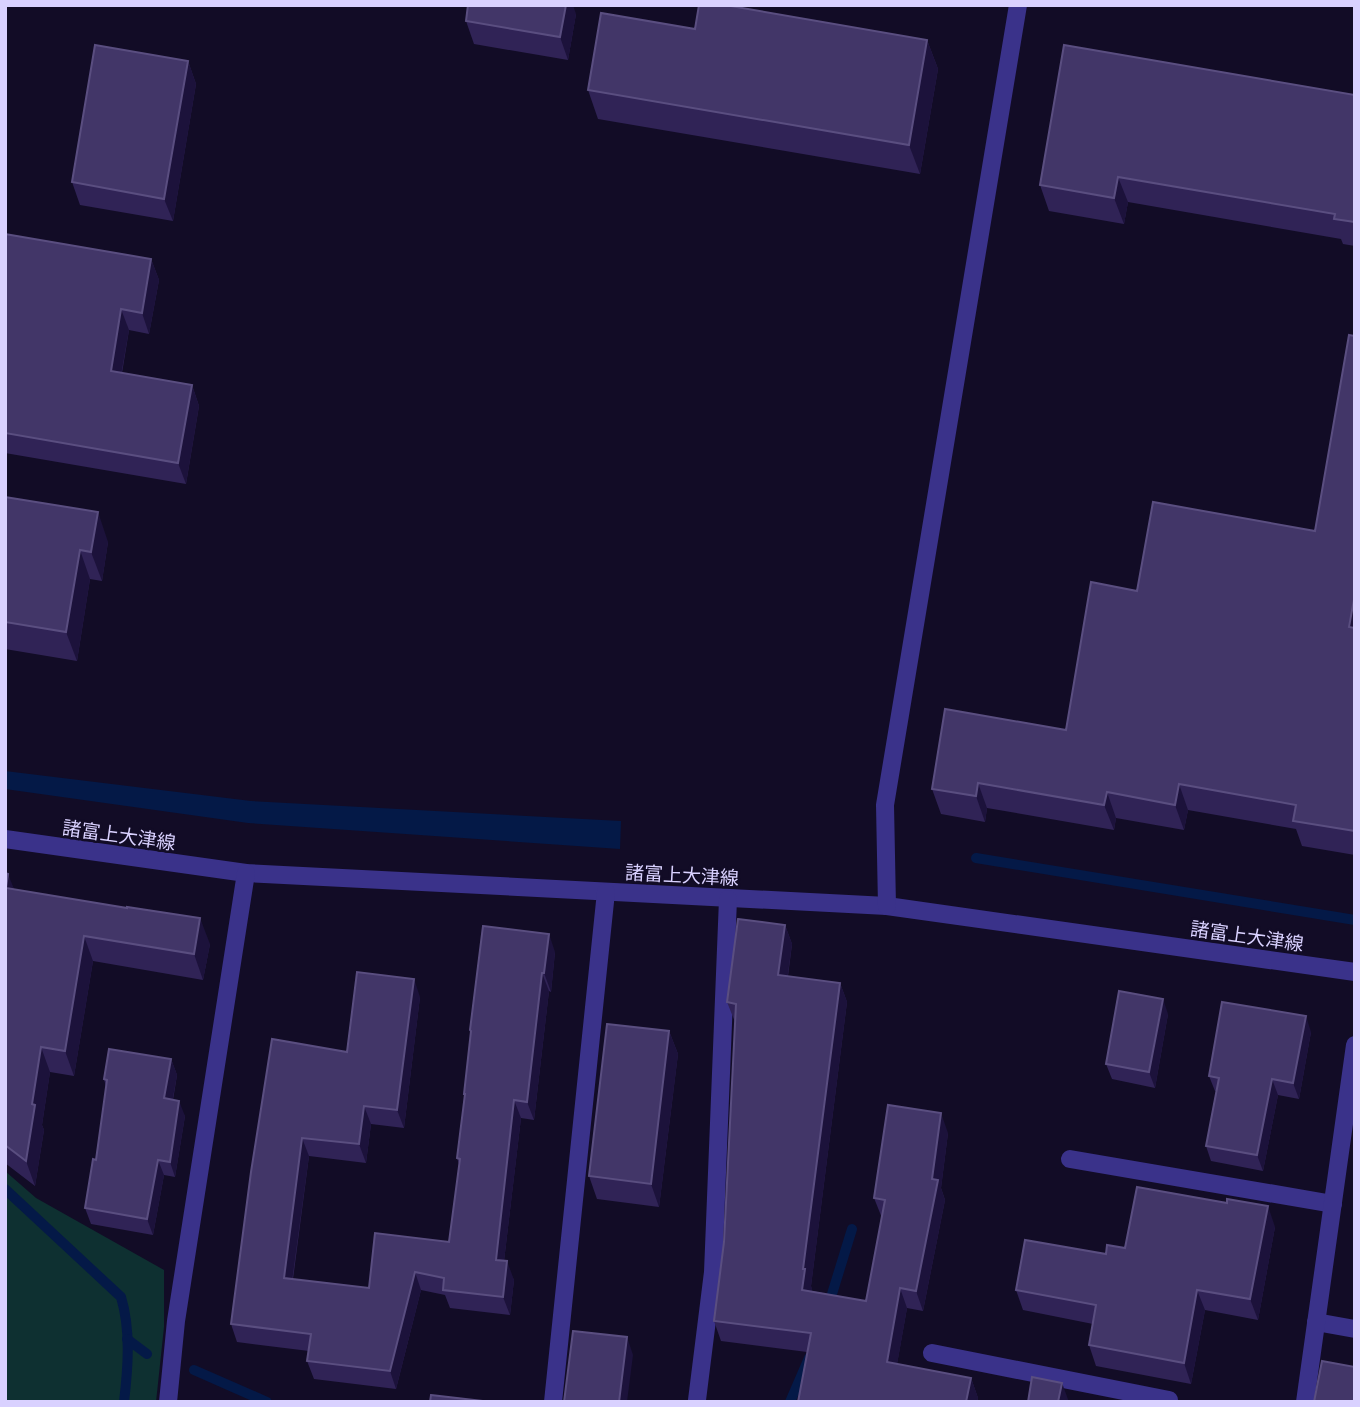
<svg xmlns="http://www.w3.org/2000/svg" width="1360" height="1407" viewBox="0 0 1360 1407" font-family="'DM Sans','Noto Sans JP',sans-serif">
<rect width="100%" height="100%" fill="#120c26"/>
<polygon fill="#0e3031" points="5,1171 36,1198 164,1270 164,1327 156,1402 127,1402 125,1392 121,1402 5,1402"/>
<polygon fill="#041947" points="5,771 251,801 621,821 620,849 248,823 5,789"/>
<g fill="none" stroke-linecap="round" stroke-linejoin="round">
<g stroke="#041947" stroke-width="10">
<polyline points="976,858 1355,920"/>
<path d="M5,1189l116,108c10,33 7,71 3,105"/>
<polyline points="828,1307 852,1229"/>
<polyline points="127,1339 147,1354"/>
<polyline points="194,1370 267,1402"/>
<polyline points="790,1402 809,1358"/>
</g>
<g stroke="#3a328a" stroke-width="18">
<polyline points="5,839 246,873 887,906 1355,972"/>
<polyline points="887,906 885,805 1018,5"/>
<polyline points="1070,1159 1333,1204"/>
<polyline points="1316,1322 1355,1329"/>
<polyline points="932,1353 1169,1400 1169,1402"/>
<polyline points="697,1400 713,1272 728,899"/>
<polyline points="168,1402 176,1321 246,873"/>
<polyline points="553,1402 606,892"/>
<polyline points="1305,1402 1355,1045"/>
</g>
</g>
<g fill="#302356">
<polygon points="576,14 568,60 474,44 466,21"/>
<polygon points="695,29 927,40 938,69 920,174 598,119 588,90"/>
<polygon points="188,61 196,84 173,221 80,205 72,182"/>
<polygon points="1355,95 1355,246 1343,244 1341,239 1128,202 1124,224 1049,211 1040,185"/>
<polygon points="5,234 151,259 159,280 149,334 129,330 122,373 192,385 199,406 186,484 5,453"/>
<polygon points="1355,336 1355,855 1302,846 1296,829 1188,810 1184,830 1116,818 1114,830 987,808 985,822 941,814 932,789 1066,730 1137,591 1315,531"/>
<polygon points="5,497 108,542 102,581 90,579 77,661 5,649"/>
<polygon points="5,873 14,889 210,944 203,980 93,961 74,1076 50,1072 42,1125 44,1130 35,1186 5,1163"/>
<polygon points="785,925 792,944 788,976 840,983 847,1002 811,1286 812,1291 866,1301 882,1218 874,1198 948,1133 941,1188 945,1200 923,1311 907,1308 897,1364 971,1378 978,1398 977,1402 798,1402 807,1352 721,1341 714,1321 724,1242 735,1022 727,1002"/>
<polygon points="555,952 551,992 549,991 534,1120 521,1118 504,1261 514,1280 510,1315 450,1308 445,1295 421,1290 396,1389 314,1379 307,1361 309,1351 237,1342 231,1324 251,1172 347,1052 420,997 404,1128 371,1124 366,1163 309,1156 293,1279 369,1288 449,1242 459,1164 457,1158 465,1098 464,1094 471,1034 470,1030"/>
<polygon points="1168,1014 1155,1088 1112,1079 1106,1064"/>
<polygon points="669,1031 678,1054 659,1207 597,1199 589,1176"/>
<polygon points="1311,1032 1299,1099 1278,1095 1263,1171 1211,1161 1206,1146 1216,1091 1215,1091 1209,1076"/>
<polygon points="171,1059 177,1075 173,1100 185,1116 175,1177 164,1175 153,1235 91,1224 85,1208 96,1160 106,1087 104,1079"/>
<polygon points="1275,1227 1258,1320 1205,1310 1191,1384 1096,1366 1089,1345 1093,1324 1023,1310 1016,1290 1106,1254 1125,1248"/>
</g>
<g fill="#1c123b">
<polygon points="566,5 573,5 576,14 568,60 560,37"/>
<polygon points="927,40 938,69 920,174 909,145"/>
<polygon points="188,61 196,84 173,221 164,199"/>
<polygon points="1118,177 1128,202 1124,224 1114,198"/>
<polygon points="151,259 159,280 149,334 142,313"/>
<polygon points="121,309 129,330 118,392 111,371"/>
<polygon points="192,385 199,406 186,484 178,463"/>
<polygon points="98,512 108,542 102,581 91,552"/>
<polygon points="80,550 90,579 77,661 66,632"/>
<polygon points="1355,594 1355,643 1349,627"/>
<polygon points="978,783 987,808 985,822 976,796"/>
<polygon points="1179,784 1188,810 1184,830 1175,805"/>
<polygon points="1107,792 1116,818 1114,830 1104,805"/>
<polygon points="8,874 18,899 6,888"/>
<polygon points="200,918 210,944 203,980 194,954"/>
<polygon points="785,925 792,944 785,995 778,975"/>
<polygon points="549,934 555,952 551,992 544,973"/>
<polygon points="84,936 93,961 74,1076 65,1051"/>
<polygon points="542,973 549,991 534,1120 527,1102"/>
<polygon points="414,979 420,997 404,1128 397,1110"/>
<polygon points="840,983 847,1002 811,1286 812,1289 810,1309 802,1290 803,1269"/>
<polygon points="1163,999 1168,1014 1155,1088 1149,1072"/>
<polygon points="1306,1016 1311,1032 1299,1099 1293,1083"/>
<polygon points="669,1031 678,1054 659,1207 651,1184"/>
<polygon points="41,1047 50,1072 42,1125 44,1130 35,1186 26,1161 32,1104"/>
<polygon points="171,1059 177,1075 170,1114 164,1098"/>
<polygon points="1272,1079 1278,1095 1263,1171 1257,1155"/>
<polygon points="514,1100 521,1118 502,1278 496,1260"/>
<polygon points="179,1101 185,1116 175,1177 170,1162"/>
<polygon points="364,1106 371,1124 366,1163 359,1144"/>
<polygon points="941,1113 948,1133 941,1188 945,1200 923,1311 916,1291"/>
<polygon points="302,1138 309,1156 290,1296 284,1278"/>
<polygon points="158,1160 164,1175 153,1235 147,1219"/>
<polygon points="1268,1206 1275,1227 1258,1320 1250,1299"/>
<polygon points="507,1261 514,1280 510,1315 503,1297"/>
<polygon points="415,1272 421,1290 396,1389 390,1371"/>
<polygon points="900,1288 907,1308 894,1382 887,1362"/>
<polygon points="1197,1290 1205,1310 1191,1384 1184,1363"/>
<polygon points="627,1337 633,1355 627,1402 619,1402"/>
<polygon points="971,1378 978,1398 977,1402 966,1402"/>
<polygon points="1062,1383 1069,1402 1058,1402"/>
</g>
<g fill="#423668" stroke="#5a4e80" stroke-width="2">
<polygon points="468,5 566,5 560,37 466,21"/>
<polygon points="699,5 725,5 927,40 909,145 588,90 601,13 695,29"/>
<polygon points="95,45 188,61 164,199 72,182"/>
<polygon points="1064,45 1355,95 1355,222 1334,219 1335,214 1118,177 1114,198 1040,185"/>
<polygon points="5,234 151,259 142,313 121,309 111,371 192,385 178,463 5,433"/>
<polygon points="1349,335 1355,336 1355,594 1349,627 1355,628 1355,831 1293,821 1296,805 1179,784 1175,805 1107,792 1104,805 978,783 976,796 932,789 945,709 1066,730 1091,582 1137,591 1153,502 1315,531"/>
<polygon points="5,497 98,512 91,552 80,550 66,632 5,622"/>
<polygon points="5,873 8,874 6,888 127,908 127,907 200,918 194,954 84,936 65,1051 41,1047 32,1104 35,1105 26,1161 5,1145"/>
<polygon points="738,919 785,925 778,975 840,983 803,1269 805,1269 802,1290 866,1301 885,1200 874,1198 888,1105 941,1113 932,1179 938,1180 916,1291 900,1288 887,1362 971,1378 966,1402 798,1402 811,1333 714,1321 724,1242 736,1004 727,1002"/>
<polygon points="483,926 549,934 544,973 542,973 527,1102 514,1100 496,1260 507,1261 503,1297 443,1290 444,1278 415,1272 390,1371 307,1361 311,1334 231,1324 251,1172 272,1039 347,1052 357,972 414,979 397,1110 364,1106 359,1144 302,1138 284,1278 369,1288 375,1233 449,1242 460,1159 457,1158 465,1094 464,1094 471,1031 470,1030"/>
<polygon points="1119,991 1163,999 1149,1072 1106,1064"/>
<polygon points="1222,1002 1306,1016 1293,1083 1272,1079 1257,1155 1206,1146 1219,1078 1209,1076"/>
<polygon points="607,1024 669,1031 651,1184 589,1176"/>
<polygon points="109,1049 171,1059 164,1098 179,1101 170,1162 158,1160 147,1219 85,1208 93,1159 96,1160 107,1080 104,1079"/>
<polygon points="1137,1187 1227,1203 1227,1199 1268,1206 1250,1299 1197,1290 1184,1363 1089,1345 1096,1305 1016,1290 1025,1240 1106,1254 1107,1245 1125,1248"/>
<polygon points="573,1331 627,1337 619,1402 564,1402"/>
<polygon points="1322,1361 1355,1367 1355,1402 1314,1402"/>
<polygon points="1032,1377 1062,1383 1058,1402 1028,1402"/>
<polygon points="431,1395 482,1401 482,1402 430,1402"/>
</g>
<g text-anchor="middle" stroke-width="5" stroke-linejoin="round" paint-order="stroke">
<g font-size="19" fill="#d9d1ff" stroke="#120c26">
<text transform="translate(119 835) rotate(8)" y="7">諸富上大津線</text>
<text transform="translate(682 875) rotate(3)" y="7">諸富上大津線</text>
<text transform="translate(1247 936) rotate(8)" y="7">諸富上大津線</text>
</g>
</g>
<rect width="1360" height="1407" fill="none" stroke="#d9d1ff" stroke-width="14"/>
</svg>
